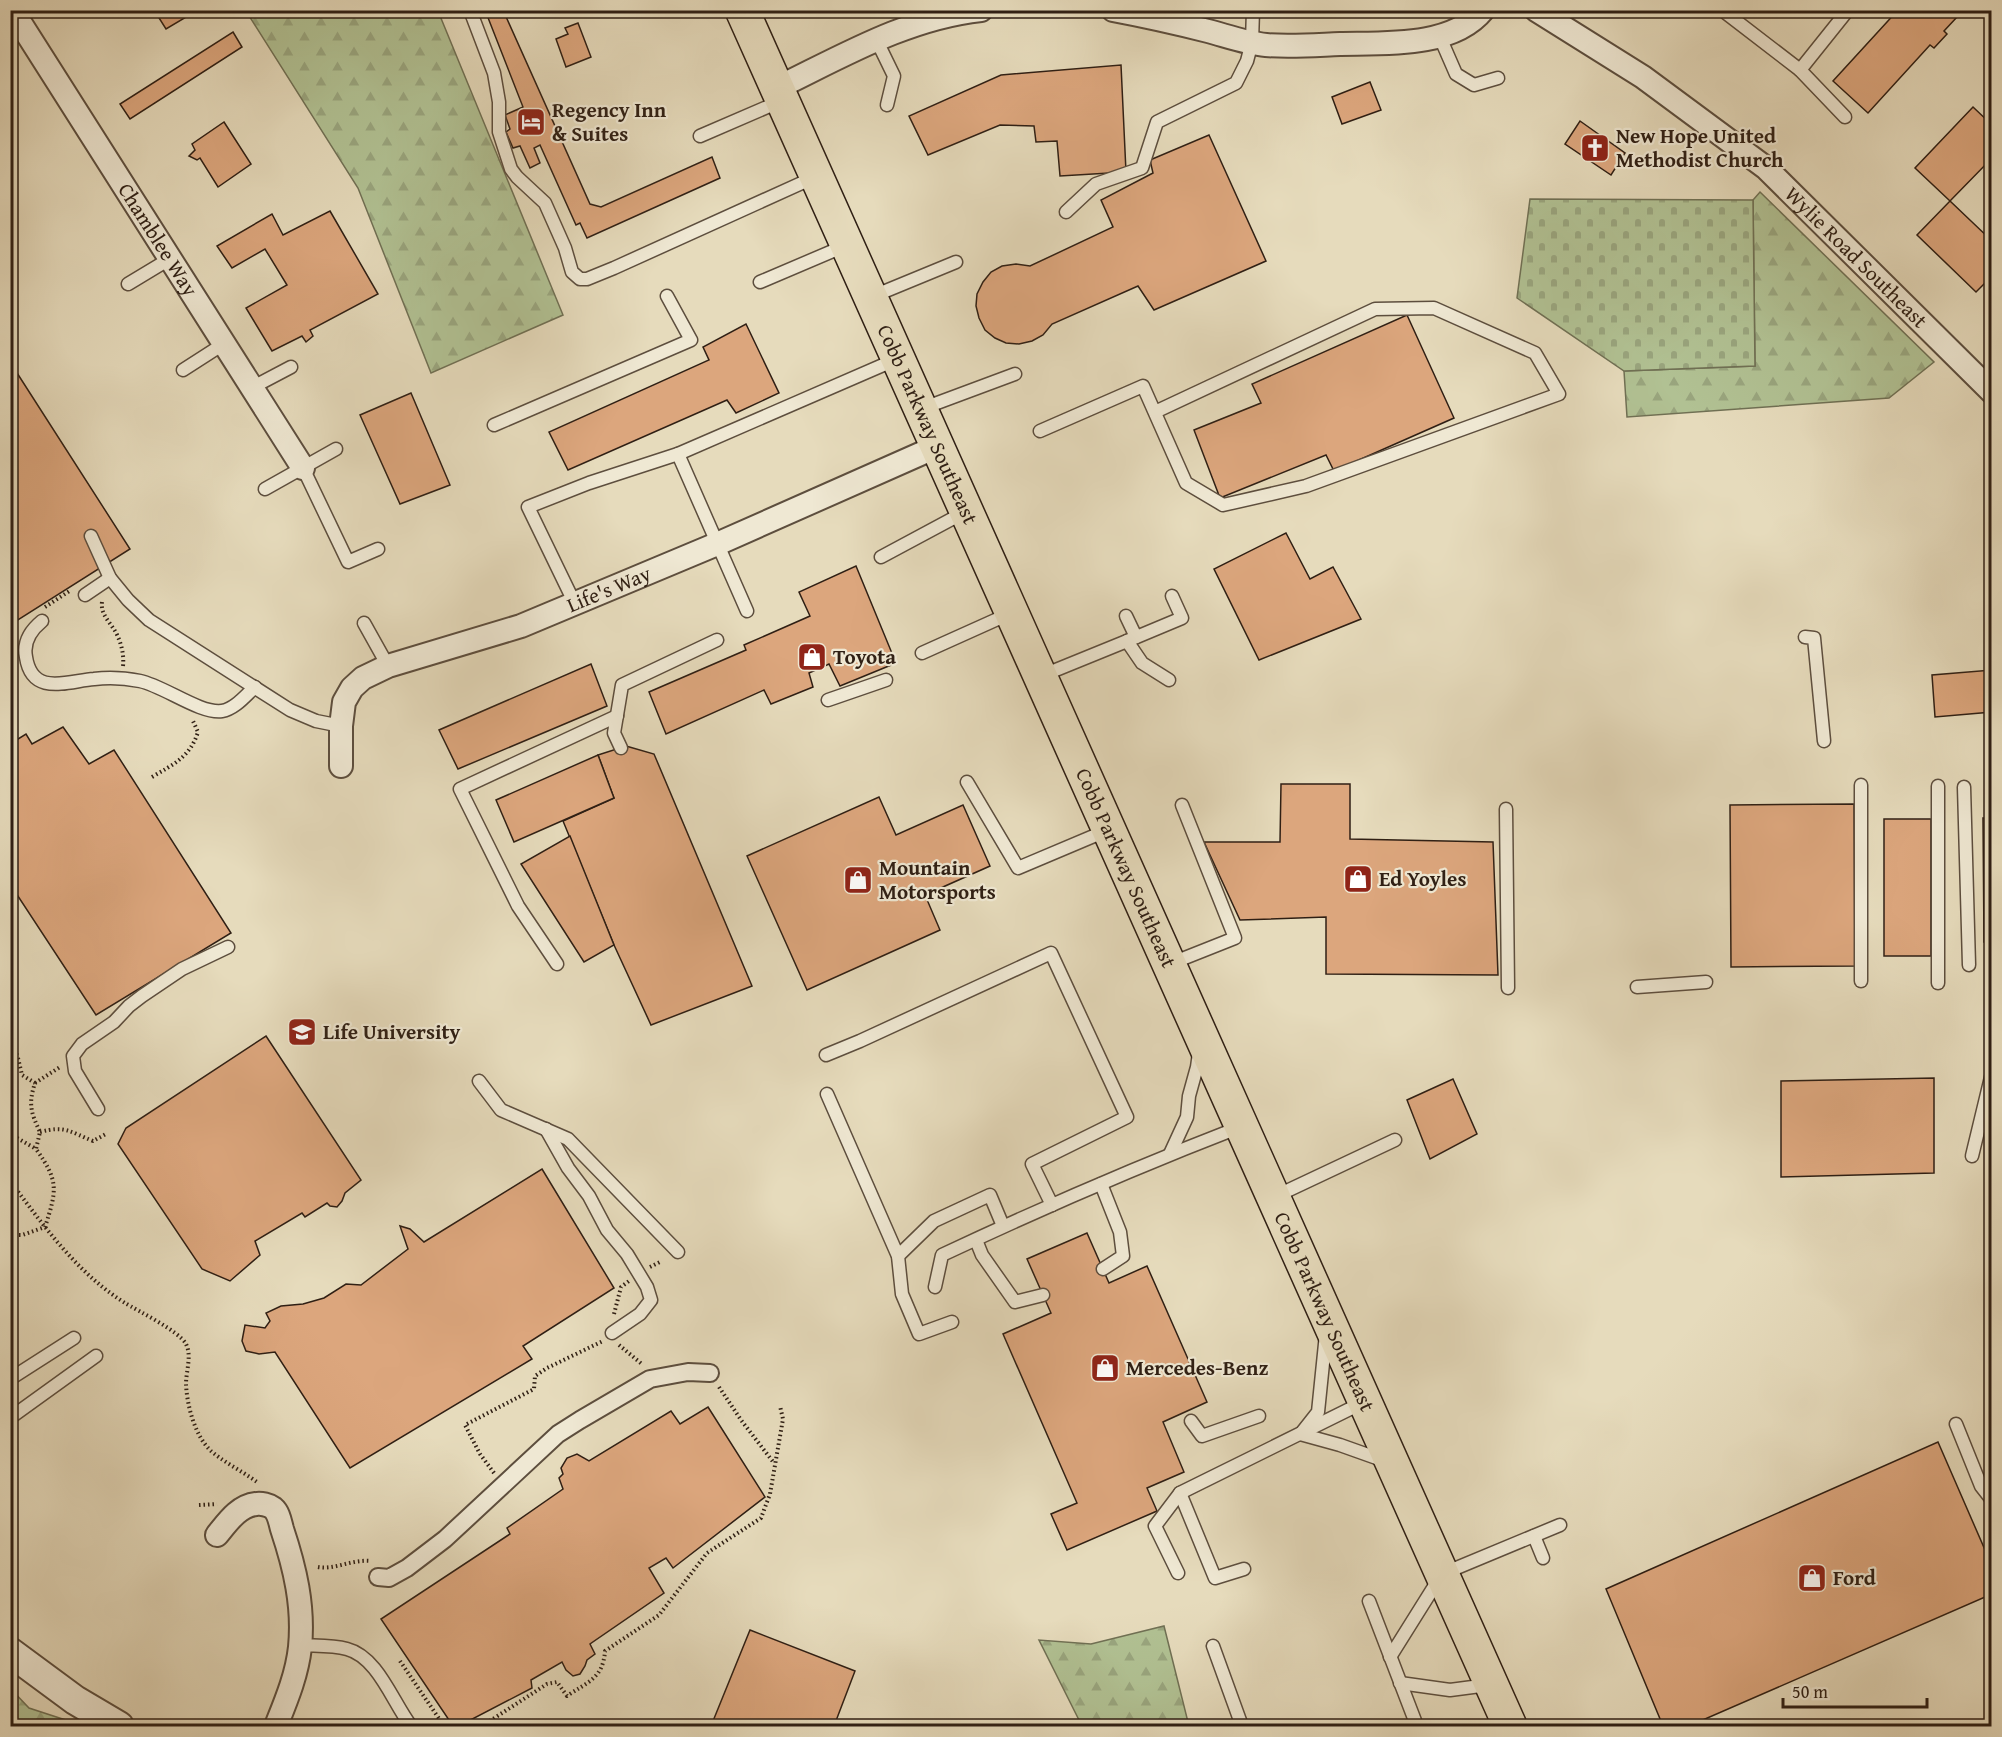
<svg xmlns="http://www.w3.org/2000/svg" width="2002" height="1737" viewBox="0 0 2002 1737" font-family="'Gentium Book Plus',serif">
<defs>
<pattern id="forest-firs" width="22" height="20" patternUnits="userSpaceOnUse" patternTransform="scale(1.5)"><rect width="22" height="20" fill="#b1c193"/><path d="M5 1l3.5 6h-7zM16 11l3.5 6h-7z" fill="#99a57e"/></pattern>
<pattern id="cemetery-stones" width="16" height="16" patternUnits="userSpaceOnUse" patternTransform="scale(1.5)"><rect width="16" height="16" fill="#b1c193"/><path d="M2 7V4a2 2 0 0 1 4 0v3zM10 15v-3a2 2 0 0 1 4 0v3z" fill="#99a57e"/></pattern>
</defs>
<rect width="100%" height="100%" fill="#e6dbbc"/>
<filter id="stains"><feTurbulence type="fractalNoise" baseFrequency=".00333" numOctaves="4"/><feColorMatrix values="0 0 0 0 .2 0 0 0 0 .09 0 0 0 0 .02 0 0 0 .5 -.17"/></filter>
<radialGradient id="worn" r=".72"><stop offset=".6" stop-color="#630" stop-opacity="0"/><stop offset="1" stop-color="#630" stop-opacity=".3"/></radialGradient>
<g fill="url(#forest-firs)" stroke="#707054" stroke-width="1.5">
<polygon points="246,11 438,11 563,315 431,373 358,188"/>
<polygon points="1760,192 1934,362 1889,398 1627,417 1624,371 1755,366 1753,200"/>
<polygon points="1164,1626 1189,1726 1082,1726 1039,1640 1091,1644"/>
<polygon points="10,1688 29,1708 84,1726 11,1726"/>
</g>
<polygon fill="url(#cemetery-stones)" stroke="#707054" stroke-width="1.5" points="1530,199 1753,200 1755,366 1624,371 1517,298"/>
<g fill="#dca67d" stroke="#2f1f14" stroke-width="1.5">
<polygon points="154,10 198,10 166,29"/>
<polygon points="485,10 503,10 590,204 601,207 712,157 720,178 587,238 580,223 576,225 540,145 534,148 540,163 530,168 520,146 513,148 506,132 510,129 505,115 523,107"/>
<polygon points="1898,10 1949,10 1957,17 1944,31 1947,34 1934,48 1930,45 1868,113 1833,81"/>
<polygon points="578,23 591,57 566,67 556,39 568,34 565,28"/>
<polygon points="233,32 242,47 130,119 120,104"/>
<polygon points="1121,65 1126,172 1060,176 1057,141 1036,142 1034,126 1000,125 928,155 909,116 1001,75"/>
<polygon points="1370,82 1381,110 1342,124 1332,97"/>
<polygon points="1973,107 1992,125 1992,158 1950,201 1915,168"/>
<polygon points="1580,121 1625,153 1611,175 1565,144"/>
<polygon points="224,122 251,164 218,187 200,158 197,160 189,156 195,150 192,144"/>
<polygon points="1209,135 1266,261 1154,310 1138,286 1052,324 1043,335 1032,341 1019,344 1006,343 995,338 985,330 979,318 976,306 977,294 983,282 991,272 1002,266 1016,264 1030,266 1113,227 1101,200 1153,173 1150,160"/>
<polygon points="1950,201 1992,241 1992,276 1976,292 1917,235"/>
<polygon points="330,211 378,294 310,330 313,336 306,342 302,336 272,351 246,308 287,285 265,249 232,268 217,246 272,214 283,235"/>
<polygon points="1407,315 1454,418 1334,471 1326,455 1220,498 1194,430 1261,403 1252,384"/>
<polygon points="746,324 779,393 736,413 727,400 568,470 549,432 709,360 703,347"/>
<polygon points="10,362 130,549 10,625"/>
<polygon points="411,393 450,485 400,504 360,415"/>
<polygon points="1286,533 1310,579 1333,567 1361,619 1259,660 1214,569"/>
<polygon points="856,566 896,663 840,686 829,664 809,673 813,687 771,704 764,690 666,734 649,692 746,650 744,645 810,616 799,592"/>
<polygon points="591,664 607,706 458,769 439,730"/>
<polygon points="1992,670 1992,712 1935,717 1932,675"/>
<polygon points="63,727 89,764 114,750 231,933 96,1015 10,884 10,744 26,734 32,744"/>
<polygon points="626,746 654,754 752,986 651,1025 614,945 563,821 614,798 598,755"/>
<polygon points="598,755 614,798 514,842 496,800"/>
<polygon points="1281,784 1350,784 1350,839 1493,842 1498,975 1326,974 1326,917 1240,920 1204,842 1280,842"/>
<polygon points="879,797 896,835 963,805 990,866 925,895 940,930 807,990 747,856"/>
<polygon points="1854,804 1855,966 1731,967 1730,805"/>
<polygon points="1983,818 1992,818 1992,942 1984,942"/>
<rect x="1884" y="819" width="47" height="137"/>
<polygon points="570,836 614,945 584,962 521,864"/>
<polygon points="266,1036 361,1180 345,1193 342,1201 337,1207 330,1206 327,1203 305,1217 302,1213 255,1241 260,1255 230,1281 202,1269 118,1144 126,1128"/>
<polygon points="1934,1078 1934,1173 1781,1177 1781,1081"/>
<polygon points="1453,1079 1477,1134 1430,1159 1407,1100"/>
<polygon points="542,1169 614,1288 523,1346 532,1359 350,1468 275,1352 259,1354 246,1351 242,1341 245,1325 265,1328 270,1321 266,1313 281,1306 303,1304 324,1298 346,1284 361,1285 408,1249 400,1226 410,1229 424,1242"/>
<polygon points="1087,1233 1109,1283 1147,1266 1207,1402 1163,1422 1184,1472 1147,1488 1157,1511 1067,1550 1051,1514 1077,1503 1003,1334 1051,1313 1027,1259"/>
<polygon points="708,1407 765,1497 673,1568 666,1558 649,1568 664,1593 590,1644 595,1654 587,1660 585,1666 580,1674 573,1676 566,1670 562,1662 531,1680 532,1688 459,1726 453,1726 381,1619 510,1534 507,1528 563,1489 559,1478 563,1474 561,1468 567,1458 577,1454 589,1461 671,1411 680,1424"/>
<polygon points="1938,1442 1992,1566 1992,1594 1689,1726 1663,1726 1606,1589"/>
<polygon points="750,1630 855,1671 834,1726 711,1726"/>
</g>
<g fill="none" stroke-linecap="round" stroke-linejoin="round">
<g stroke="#5d4e3e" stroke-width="15">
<g id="service">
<polyline points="470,10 494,73 499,102 499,132 511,169 517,177 545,203 565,248 572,272 580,279 587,279 614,268 815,177"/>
<polyline points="1722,10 1800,70 1848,10"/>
<polyline points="1439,35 1456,74 1474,85 1498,78"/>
<polyline points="876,39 894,76 887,105"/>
<polyline points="1800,70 1845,117"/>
<polyline points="700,136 781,101"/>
<polyline points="1066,212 1096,184 1142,168 1157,122 1236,83 1247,61 1252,42 1253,10"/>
<polyline points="760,282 847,245"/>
<polyline points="128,284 171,258"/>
<polyline points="871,297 956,262"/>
<polyline points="183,370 225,343"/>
<polyline points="253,387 291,367"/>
<polyline points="921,409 1015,374"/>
<polyline points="494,425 691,340 667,296"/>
<polyline points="1040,431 1143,386 1186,483 1223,505 1306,486 1559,394 1535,353 1434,308 1375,309 1155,412"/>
<polyline points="678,454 897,359"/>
<polyline points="303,468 348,562 378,549"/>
<polyline points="265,489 336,449"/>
<polyline points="91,536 110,578 128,600 149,620 290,710 316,721 341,726"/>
<polyline points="881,557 965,512"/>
<polyline points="85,595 110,578"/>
<polyline points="575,604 528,507 589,483 678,454 747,611"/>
<polyline points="1126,616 1136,637"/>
<path d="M42,621c-11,9 -19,21 -16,36 6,40 42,24 68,22 15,-2 31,-1 46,2 24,5 60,33 82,30 13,-2 24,-16 33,-24"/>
<polyline points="364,623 388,666"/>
<polyline points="1805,637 1814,638 1824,741"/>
<polyline points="1127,641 1182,618 1172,596"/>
<polyline points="922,653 1011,613"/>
<polyline points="1041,676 1127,641 1142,663 1169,680"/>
<polyline points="828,700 886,680"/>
<polyline points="621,748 614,733 622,685 717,640"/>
<polyline points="967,782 1018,868 1108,830"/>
<polyline points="1938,786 1938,983"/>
<polyline points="1964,787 1969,965"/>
<polyline points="1506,809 1508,988"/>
<polyline points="1172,963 1235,938 1182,805"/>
<polyline points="557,964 518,906 460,789 617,716"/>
<polyline points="1861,981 1861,785"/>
<polyline points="1637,987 1706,982"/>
<polyline points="826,1055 860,1041 1051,953 1127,1117 1032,1164 1052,1205"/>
<polyline points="479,1081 501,1110 568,1139 678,1252"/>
<polyline points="827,1094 898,1256 902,1294 919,1334 952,1322"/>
<polyline points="98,1109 75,1071 73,1056 82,1044 114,1022 129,1006 142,996 182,969 228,947"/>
<polyline points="546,1129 568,1168 589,1196 607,1230 627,1254 647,1287 651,1300 640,1314 612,1333"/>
<polyline points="1170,1154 1187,1117 1189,1096 1197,1067 1199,1053"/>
<polyline points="1972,1156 1992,1073"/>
<polyline points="1101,1184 1120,1232 1123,1256 1103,1269"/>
<polyline points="1274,1197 1395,1140"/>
<polyline points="976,1240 982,1255 1015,1302 1043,1295"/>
<polyline points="898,1256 934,1221 990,1195 1003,1226"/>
<path d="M935,1287l7,-32c98,-46 197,-89 298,-128"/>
<polyline points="10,1379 74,1338"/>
<polyline points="10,1418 96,1356"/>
<polyline points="1191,1421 1202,1436 1259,1416"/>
<polyline points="1956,1424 1981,1486 1992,1500"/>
<polyline points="1303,1431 1318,1412 1326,1334"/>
<polyline points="1300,1434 1340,1445 1385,1461"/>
<polyline points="1180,1493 1215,1578 1244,1569"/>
<polyline points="1534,1536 1543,1558"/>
<polyline points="1178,1573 1155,1526 1180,1493 1364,1402"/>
<polyline points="1369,1601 1417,1726"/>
<path d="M300,1645c15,1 32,0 47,4 31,8 46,54 64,77"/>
<polyline points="1213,1646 1242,1726"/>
<polyline points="1390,1657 1442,1574 1560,1525"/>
<polyline points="1400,1683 1450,1690 1488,1685"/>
</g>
</g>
<g stroke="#5d4e3e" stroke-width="20">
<polyline id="pedestrian" points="378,1577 389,1578 407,1568 445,1539 558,1434 580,1420 650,1379 688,1372 710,1373"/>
</g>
<g stroke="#5d4e3e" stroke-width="26">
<g id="minor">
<path id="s1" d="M12,10l291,458"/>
<path d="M1113,10c32,6 63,13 95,21 19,5 38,12 58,14 24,2 49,0 74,-1 43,-1 112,4 143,-34"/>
<path id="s2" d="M1536,10l107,67 123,91 226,224"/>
<path d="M777,88c66,-32 130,-70 204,-78"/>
<path id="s3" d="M341,766v-40l3,-24 8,-14 11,-10 25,-12 133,-40 196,-82 219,-97"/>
<path d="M217,1535c10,-12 21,-29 39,-31 5,-1 13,1 17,4 6,5 7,14 9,21 13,39 22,77 18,118 -3,28 -14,54 -24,79"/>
</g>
</g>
<g stroke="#5d4e3e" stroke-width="32">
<polyline id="tertiary" points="10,1652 75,1700 119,1726"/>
</g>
<g stroke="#2f1f14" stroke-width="36">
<g id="primary">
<path id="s4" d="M742,10l768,1716"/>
</g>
</g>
<g stroke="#2f1f14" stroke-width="4" stroke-dasharray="1.5 3" stroke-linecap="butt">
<path d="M102,602c-2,14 11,22 16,35 4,9 6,19 5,29"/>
<polyline points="45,607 71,590"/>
<path d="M152,777c22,-13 38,-20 46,-45l-5,-11"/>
<path d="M10,1037l8,21 4,17 13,8c-7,21 -4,30 5,49l-4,17 -26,-15"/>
<polyline points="35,1083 60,1067"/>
<path d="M40,1132c26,-7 30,0 53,9l13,-7"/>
<path d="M10,1181c34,45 67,92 115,122 13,8 54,28 61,41 6,12 0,27 0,40 1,22 9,52 25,67 14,12 31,20 46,31"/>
<path d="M10,1235h12l23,-8c12,-37 14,-46 -9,-78"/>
<polyline points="650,1267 662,1261"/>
<polyline points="614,1314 621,1287 629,1281"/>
<polyline points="619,1345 643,1365"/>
<polyline points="719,1387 741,1420 774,1463"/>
<polyline points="494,1473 480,1454 465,1425 534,1389 535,1376 547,1368 603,1341"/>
<polyline points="199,1505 217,1504"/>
<path d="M318,1567c17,3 34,-8 53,-6"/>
<polyline points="400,1661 444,1726"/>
<path d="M482,1726l65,-42 10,-2 10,14c20,-14 36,-17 38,-45l54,-36 48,-62 54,-35 9,-24 13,-75 -3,-13"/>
</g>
<use href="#service" stroke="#efe8d3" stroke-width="12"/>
<use href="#pedestrian" stroke="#efe8d3" stroke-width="16"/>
<use href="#minor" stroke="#efe8d3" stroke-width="22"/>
<use href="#tertiary" stroke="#efe8d3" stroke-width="28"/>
<use href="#primary" stroke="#e6dbbc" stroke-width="33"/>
</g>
<defs>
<g id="hotel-square" transform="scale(1.5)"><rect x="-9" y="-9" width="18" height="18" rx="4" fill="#8f2418" stroke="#efe8d3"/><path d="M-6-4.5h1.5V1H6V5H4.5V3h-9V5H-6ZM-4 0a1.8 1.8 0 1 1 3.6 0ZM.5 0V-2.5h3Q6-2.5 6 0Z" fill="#fff"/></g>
<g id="church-square" transform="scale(1.5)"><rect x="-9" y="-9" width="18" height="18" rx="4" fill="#8f2418" stroke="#efe8d3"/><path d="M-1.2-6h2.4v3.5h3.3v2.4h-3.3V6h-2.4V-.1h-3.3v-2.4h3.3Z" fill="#fff"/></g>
<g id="shop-square" transform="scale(1.5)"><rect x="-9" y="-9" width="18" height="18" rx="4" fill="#8f2418" stroke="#efe8d3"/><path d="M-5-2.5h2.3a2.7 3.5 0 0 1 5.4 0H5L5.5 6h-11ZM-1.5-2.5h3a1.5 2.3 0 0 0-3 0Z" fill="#fff"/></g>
<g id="university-square" transform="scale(1.5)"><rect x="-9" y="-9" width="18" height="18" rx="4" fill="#8f2418" stroke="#efe8d3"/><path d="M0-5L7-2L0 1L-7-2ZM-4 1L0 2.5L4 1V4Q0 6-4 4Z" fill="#fff"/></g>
</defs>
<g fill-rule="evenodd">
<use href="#hotel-square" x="531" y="122"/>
<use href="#church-square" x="1595" y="148"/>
<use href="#shop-square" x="812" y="657"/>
<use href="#shop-square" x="1358" y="879"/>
<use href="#shop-square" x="858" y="880"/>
<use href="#university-square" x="302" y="1032"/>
<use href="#shop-square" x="1105" y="1368"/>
<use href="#shop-square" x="1812" y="1578"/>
</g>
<g text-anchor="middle" stroke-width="4.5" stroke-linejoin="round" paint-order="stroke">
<g font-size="21" font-weight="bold" fill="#2f1f14" stroke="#efe8d3" text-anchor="start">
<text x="552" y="117">Regency Inn<tspan x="552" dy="24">&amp; Suites</tspan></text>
<text x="1616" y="143">New Hope United<tspan x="1616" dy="24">Methodist Church</tspan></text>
<text x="833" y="664">Toyota</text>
<text x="879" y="875">Mountain<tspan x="879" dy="24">Motorsports</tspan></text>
<text x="1379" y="886">Ed Yoyles</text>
<text x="323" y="1039">Life University</text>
<text x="1126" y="1375">Mercedes-Benz</text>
<text x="1833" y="1585">Ford</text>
</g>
<g font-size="21" fill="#2f1f14" stroke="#efe8d3">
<text dy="7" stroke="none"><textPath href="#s1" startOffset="272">Chamblee Way</textPath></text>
<text dy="7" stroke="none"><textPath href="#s2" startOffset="406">Wylie Road Southeast</textPath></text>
<text dy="7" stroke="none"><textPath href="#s4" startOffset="454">Cobb Parkway Southeast</textPath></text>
<text dy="7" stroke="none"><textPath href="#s3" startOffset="357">Life's Way</textPath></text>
<text dy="7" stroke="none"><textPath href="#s4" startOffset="940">Cobb Parkway Southeast</textPath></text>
<text dy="7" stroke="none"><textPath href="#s4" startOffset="1426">Cobb Parkway Southeast</textPath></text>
</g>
</g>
<rect width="2002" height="1737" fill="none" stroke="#e6dbbc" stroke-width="36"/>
<rect x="12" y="12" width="1978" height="1713" fill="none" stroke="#2f1f14" stroke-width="3"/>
<rect x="18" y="18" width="1966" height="1701" fill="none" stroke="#2f1f14" stroke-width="1.5"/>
<path d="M1783 1698v9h144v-9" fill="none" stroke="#2f1f14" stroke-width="3"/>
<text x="1792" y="1698" font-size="18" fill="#2f1f14" stroke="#efe8d3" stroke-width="4.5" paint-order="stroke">50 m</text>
<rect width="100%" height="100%" filter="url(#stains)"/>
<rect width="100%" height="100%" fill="url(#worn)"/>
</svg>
